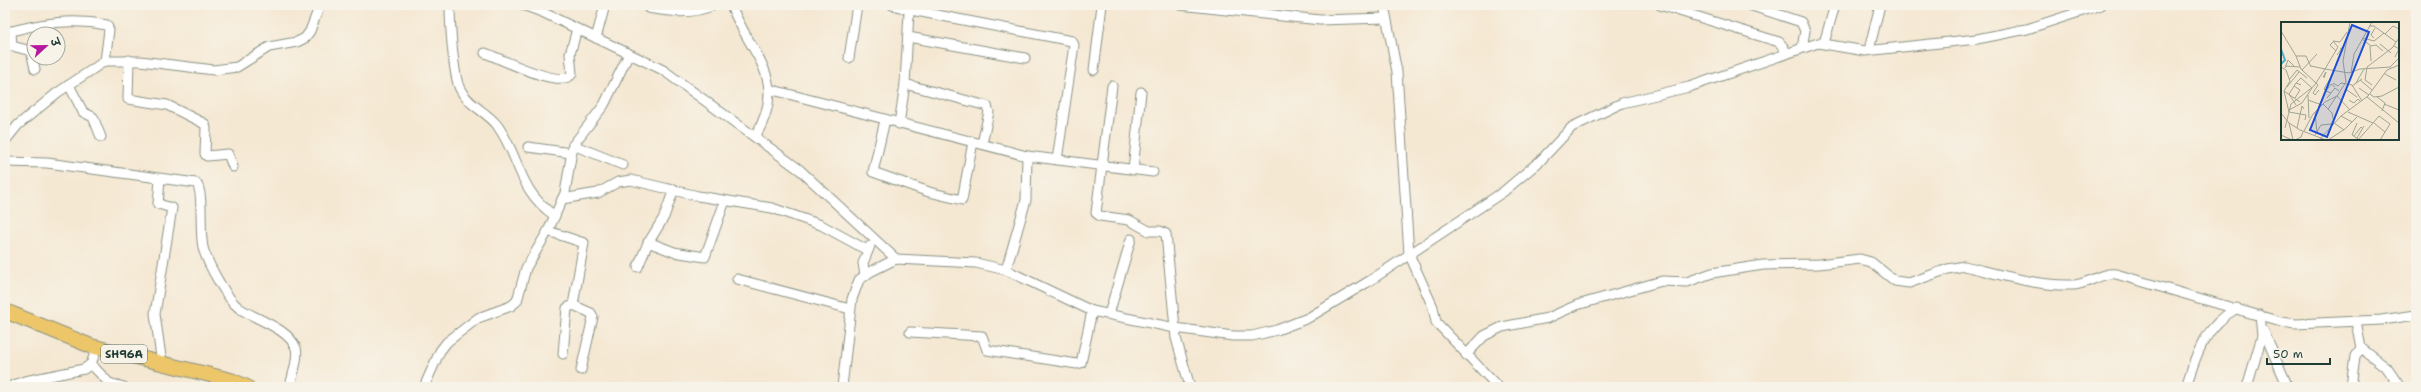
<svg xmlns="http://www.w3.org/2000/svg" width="2421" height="392" viewBox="0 0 2421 392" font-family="'Shantell Sans','Playpen Sans Deva',sans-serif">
<rect width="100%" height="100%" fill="#f7f3e8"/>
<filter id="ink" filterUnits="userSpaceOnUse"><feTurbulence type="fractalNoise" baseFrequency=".025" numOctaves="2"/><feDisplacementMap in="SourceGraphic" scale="8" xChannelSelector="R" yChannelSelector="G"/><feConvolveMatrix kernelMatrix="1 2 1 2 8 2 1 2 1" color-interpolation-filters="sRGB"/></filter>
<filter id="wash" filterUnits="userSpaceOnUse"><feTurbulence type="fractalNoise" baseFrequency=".012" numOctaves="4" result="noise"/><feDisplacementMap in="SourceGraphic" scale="16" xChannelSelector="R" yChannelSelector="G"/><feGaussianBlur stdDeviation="0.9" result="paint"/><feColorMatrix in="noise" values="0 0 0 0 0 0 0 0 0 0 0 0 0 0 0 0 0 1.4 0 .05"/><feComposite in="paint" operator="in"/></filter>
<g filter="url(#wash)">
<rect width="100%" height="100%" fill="#f5e8d3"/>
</g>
<g filter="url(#ink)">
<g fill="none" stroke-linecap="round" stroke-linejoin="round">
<g stroke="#8a9284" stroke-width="11">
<g id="minor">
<path d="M450,5c0,17 3,70 10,84 8,16 27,23 37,36 24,33 20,65 58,91"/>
<polyline points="523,5 542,12 663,70 800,170 896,259"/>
<path d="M731,5c20,52 59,72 24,132"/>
<polyline points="892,5 911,10"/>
<polyline points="1180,5 1320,20 1386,18"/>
<polyline points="1384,5 1397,72 1409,254 1433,307 1436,322 1498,387"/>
<polyline points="1660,5 1779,42 1784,48 1786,54"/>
<polyline points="1749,5 1801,22 1805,31 1802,48"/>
<path d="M648,8c24,4 43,7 66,-3"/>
<polyline points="11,31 12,46 31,51 35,69"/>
<path d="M5,33c35,-10 67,-15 102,-8l2,5 -4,31"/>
<polyline points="908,37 1025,58"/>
<polyline points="596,38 605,5"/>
<polyline points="1824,43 1835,5"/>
<polyline points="1869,50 1880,5"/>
<path d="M485,53c15,5 76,37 87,21l-2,-20 7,-25"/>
<polyline points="849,58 857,5"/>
<polyline points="129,60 128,99 167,105 205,124 206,128 205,154 207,156 228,154 233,167"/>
<polyline points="1094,70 1102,5"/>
<polyline points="905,84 987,106 989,112 982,144"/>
<polyline points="69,85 83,112 93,117 101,137"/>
<polyline points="1112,86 1096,213 1100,216 1129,220 1149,231 1160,231 1166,234 1176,338 1190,387"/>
<polyline points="769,89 1027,156 1026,200 1006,270"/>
<polyline points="885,120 873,172 929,192 962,200 973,142"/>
<polyline points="899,124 905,84 909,12 911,10 1072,41 1074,45 1057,160"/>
<polyline points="5,141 18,125 57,93 105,61 140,61 214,70 237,67 269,47 297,42 305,38 310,31 320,5"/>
<polyline points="573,145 623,165"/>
<polyline points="528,147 571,153"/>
<polyline points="1027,156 1153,172"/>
<path d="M5,162l42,1 149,20c9,8 2,52 8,68 5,15 23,48 35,57 16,11 49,20 57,40 3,10 -4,28 -6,39"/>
<polyline points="1133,170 1141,92"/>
<polyline points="160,179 158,204 172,208 155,314 162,364"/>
<polyline points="562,199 598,193 618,182 631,180 698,196 772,208 821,225 867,250"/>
<polyline points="548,231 584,243 573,305 591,313 593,317 581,370"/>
<polyline points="648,242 674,252 705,257 725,201"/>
<polyline points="638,267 647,245 664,217 674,189"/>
<polyline points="865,276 863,263 870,246"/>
<polyline points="737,279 850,309"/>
<polyline points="1109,314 1131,239"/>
<polyline points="2356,322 2361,348 2387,368 2400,387"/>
<polyline points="2263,330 2288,387"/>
<polyline points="910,332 982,336 987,350 1077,364 1081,363 1092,311"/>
<polyline points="563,354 567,308 573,305"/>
<path d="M1466,355l18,-19 18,-9 46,-9 29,-13 85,-24 25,1 25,-9 51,-8 56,-1 41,-5 11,3 24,19 14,2 39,-14 16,-3c35,8 71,20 108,19 16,0 28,-13 44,-11l165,48 15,2 85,-4 35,-5"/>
<polyline points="91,364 109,383 124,387"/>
<polyline points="9,387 25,381 84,369 91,364 97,348"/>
<polyline points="424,387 440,351 447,342 478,318 511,306 517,301 526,268 548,231 565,193 573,145 604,105 629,54"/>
<polyline points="842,387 852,299 859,280 870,272 896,259 976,263 1006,270 1092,311 1175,328 1233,336 1252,336 1277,330 1308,318 1371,280 1503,192 1541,160 1572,127 1622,103 1689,87 1818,43 1865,51 1977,39 2027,29 2101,5"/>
<path d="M2186,387c10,-33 19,-61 51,-79"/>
<polyline points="2247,387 2262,336 2260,315"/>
<polyline points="2351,387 2355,356 2361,348"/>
</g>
</g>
<g stroke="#8a9284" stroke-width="16">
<polyline id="primary" points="5,311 91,346 231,380 247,387"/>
</g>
<use href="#minor" stroke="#fff" stroke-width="9"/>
<use href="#primary" stroke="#ecc669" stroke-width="14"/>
</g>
</g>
<g text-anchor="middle" stroke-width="4" stroke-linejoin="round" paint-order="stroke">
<rect fill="#f7f3e8" stroke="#60746a" stroke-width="1" x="101" y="345" width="46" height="18" rx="3"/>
<g font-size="11" font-weight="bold" fill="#1f3d34">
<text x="124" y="358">SH96A</text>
</g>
</g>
<g transform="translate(2281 22)">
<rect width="118" height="118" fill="#f5e8d3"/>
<path fill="none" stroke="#4dafcc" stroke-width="2" d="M0,27l4,11 -4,4"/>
<path fill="none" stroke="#9fa493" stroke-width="1" d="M88,4h5l22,16M0,9l15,25 5,13 15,14M104,12l8,-8 6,3M82,16l11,3 10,-8M93,16l-3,-3 4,-7M81,17l9,7 5,-1 7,6M52,20l-3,3 6,6M99,22l11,9M89,24l1,15M113,24l5,3 -4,8M56,33l6,-8 -3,2M15,34h10l5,11M4,44l15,1M30,44l14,3M0,45l5,3 4,11 -6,10M109,45l9,-9M4,46l3,-8 6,6M44,47l13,-22 -5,-6 7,1 7,-10M21,48l15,-16M70,51l3,-19 18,-32M104,52l11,6M42,55l3,-5 -2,6M8,58l8,-10 10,8M79,58l12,10M35,61l2,2 -5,8 2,2 4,-5M52,61l5,3 3,-3 11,2 10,16M75,61l8,-14M91,63l-7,-5 2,-13 25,-19 7,-10M13,64l6,4 -5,8M71,64l10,-7M6,65l12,-15M78,66l10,7M45,69l-2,-2 11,-19M50,71l-5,-2 5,-7 4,3M63,72l3,-4 10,7M89,72l4,3 8,-1 17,-9M27,73l1,23M86,75l32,26M96,75l8,6 -3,8M46,76l8,-10 4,3M27,78l14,5M68,78l5,3 4,-4 2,2M19,80l-16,-11 5,21 17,3 -1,5M42,82l9,9 2,10 10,7M103,82l15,6M15,83l-7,-11 7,-11 5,2M47,87l8,-12M8,88l13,-7 10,-15 -11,-10 -5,5M69,88l-13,-14 9,-14 -3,-21 7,-39M34,90l2,21M67,90l25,11 -15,17M0,91l8,10 4,17M60,94l11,6M8,101l11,7 26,10M76,101l-5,12 6,4M92,101l6,-7 11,8 -10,16M93,101l11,9M4,106l6,-24 23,-18 11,-17 24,4 11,-4 31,-2M16,106l5,-22 2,3M23,109l9,-17 12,-12 12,-6M0,113l11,5M34,113l6,-10 11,-1M73,114l7,-9 2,2M76,116l7,-12M14,118l6,-3 2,-5M38,118l22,-24 27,-20 19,-26 12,-5M47,118l17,-11 12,-12"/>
<path fill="#1d4ed8" fill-opacity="0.15" stroke="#1d4ed8" stroke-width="2" d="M71,3l17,7 -42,105 -17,-7z"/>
<rect width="118" height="118" fill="none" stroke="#1f3d34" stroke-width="2"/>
</g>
<rect width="2421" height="392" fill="none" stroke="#f7f3e8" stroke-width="20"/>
<g transform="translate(46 46) rotate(68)"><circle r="19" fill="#f7f3e8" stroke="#a1aaa0"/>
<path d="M0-3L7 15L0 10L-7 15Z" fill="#b5179e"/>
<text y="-6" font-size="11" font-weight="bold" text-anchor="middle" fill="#1f3d34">उ</text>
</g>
<path d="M2267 358v6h63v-6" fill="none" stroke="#1f3d34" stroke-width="2"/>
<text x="2273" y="358" font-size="12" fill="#1f3d34" stroke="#f7f3e8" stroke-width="3" paint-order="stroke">50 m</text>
</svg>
